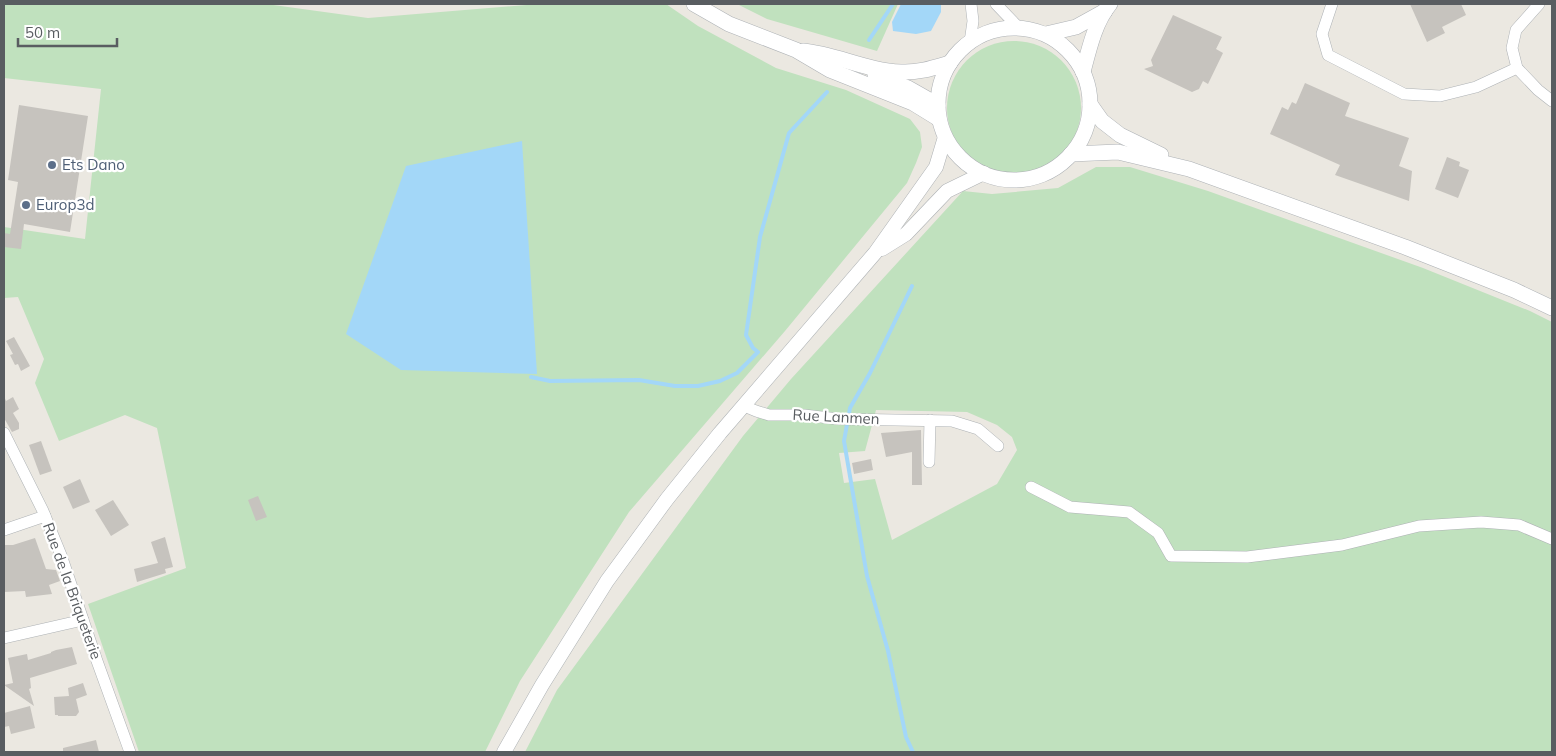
<svg xmlns="http://www.w3.org/2000/svg" width="1556" height="756" viewBox="0 0 1556 756" font-family="Mulish,sans-serif">
<rect width="100%" height="100%" fill="#ebe8e1"/>
<g fill="#c0e1be" fill-rule="evenodd">
<polygon points="4,4 266,4 368,18 539,4 666,4 698,26 776,68 846,90 910,119 920,132 922,147 916,163 907,183 785,331 629,512 520,681 485,752 139,752 88,604 186,568 157,428 125,415 59,441 35,383 44,359 18,297 4,298 4,227 85,239 101,89 4,78"/>
<polygon points="737,4 898,4 877,51 767,19"/>
<circle cx="1014" cy="108" r="67"/>
<path d="M1096,167h34l78,24 215,77 107,43 22,11v430h-1027l32,-62 186,-254 48,-57 172,-188 29,3 66,-6zM876,410l91,2 30,13 15,12 5,13 -20,34 -105,56 -17,-61 -31,4 -5,-30 26,-2z"/>
</g>
<g fill="#a3d7f8">
<polygon points="901,4 941,4 941,12 931,31 916,34 893,31 892,22"/>
<polygon points="522,141 537,374 401,370 346,334 406,166"/>
</g>
<g fill="none" stroke-linecap="round" stroke-linejoin="round">
<g stroke="#a3d7f8" stroke-width="4">
<polyline points="869,40 893,4"/>
<polyline points="912,286 870,373 850,408 844,441 867,576 888,651 906,737 913,752"/>
<polyline points="531,377 550,381 639,380 675,386 698,386 720,381 737,373 758,352 753,348 746,335 760,237 789,133 827,92"/>
</g>
</g>
<g fill="#c6c3be">
<polygon points="1410,4 1461,4 1466,15 1442,27 1445,33 1427,42"/>
<polygon points="1173,15 1222,37 1216,49 1223,53 1208,84 1203,81 1199,89 1192,92 1144,69 1153,66 1151,60"/>
<polygon points="1305,83 1350,103 1345,116 1409,138 1399,166 1412,171 1409,201 1335,175 1340,165 1270,134 1282,107 1288,110 1292,102 1296,104"/>
<polygon points="19,105 88,116 70,232 24,224 21,249 4,247 4,233 10,234 18,182 8,180"/>
<polygon points="1447,157 1460,162 1459,166 1469,170 1458,198 1435,189"/>
<polygon points="14,337 30,366 21,371 18,364 15,365 10,355 13,354 6,341"/>
<polygon points="4,396 6,401 13,397 19,409 13,413 19,423 19,429 12,432 4,418"/>
<polygon points="921,430 922,485 912,485 912,452 886,457 881,433"/>
<polygon points="41,441 52,471 40,475 29,445"/>
<polygon points="871,459 873,470 854,474 852,463"/>
<polygon points="80,479 90,502 73,509 63,487"/>
<polygon points="258,496 267,517 256,521 248,500"/>
<polygon points="113,500 129,525 111,536 95,510"/>
<polygon points="165,537 173,567 165,569 166,573 137,582 134,569 158,563 151,542"/>
<polygon points="35,538 46,569 56,570 60,581 49,585 52,594 26,597 25,591 4,592 4,545 13,545"/>
<polygon points="72,647 77,664 30,678 31,688 29,689 34,706 4,685 13,683 8,658 27,654 28,660 51,653 51,652 56,650"/>
<polygon points="83,683 87,695 76,699 79,712 76,716 58,716 58,715 55,715 54,697 69,696 68,688"/>
<polygon points="30,706 35,728 11,734 9,726 4,727 4,713"/>
<polygon points="96,740 99,752 63,752 63,748"/>
</g>
<g fill="none" stroke-linecap="round" stroke-linejoin="round">
<g stroke="#aeb2b5" stroke-width="12">
<g id="minor">
<polyline points="996,4 1019,28"/>
<polyline points="1332,4 1322,34 1328,55 1404,94 1440,96 1476,87 1517,68"/>
<polyline points="1539,4 1516,30 1512,48 1517,68 1538,90 1552,101"/>
<polyline points="970,42 973,21 971,4"/>
<polyline points="744,406 756,411 769,415 804,415 838,419 952,421 978,429 998,446"/>
<polyline points="4,433 43,511 61,555 97,661 130,752"/>
<polyline points="929,462 930,420"/>
<polyline points="1031,487 1070,507 1129,512 1158,533 1171,556 1247,557 1342,545 1419,526 1481,522 1519,525 1552,539"/>
<polyline points="4,530 45,516"/>
<polyline points="4,638 83,620"/>
</g>
</g>
<g stroke="#aeb2b5" stroke-width="15">
<g id="tertiary">
<polyline points="882,249 906,234 947,191 984,173"/>
<polyline points="504,752 542,685 607,581 667,499 720,433 875,253 936,167 945,137"/>
</g>
</g>
<g stroke="#adb1b5" stroke-width="16">
<g id="secondary">
<polyline points="694,4 729,24 796,50 830,70 913,103 939,119"/>
<circle cx="1014" cy="104" r="76"/>
<polyline points="1046,34 1076,27 1105,11"/>
<path d="M803,51c33,3 64,20 98,21 17,1 32,-4 49,-9"/>
<path d="M1083,72c6,-23 12,-50 27,-68"/>
<polyline points="875,75 908,88 938,105"/>
<polyline points="1090,104 1102,121 1120,135 1161,155"/>
<polyline points="1071,154 1118,152 1189,169 1405,247 1514,290 1552,308"/>
</g>
</g>
<use href="#minor" stroke="#fff" stroke-width="11"/>
<use href="#tertiary" stroke="#fff" stroke-width="14"/>
<use href="#secondary" stroke="#fff" stroke-width="15"/>
</g>
<g fill="#5c6f8a" stroke="#fff" stroke-width="2">
<circle cx="52" cy="165" r="5"/>
<circle cx="26" cy="205" r="5"/>
</g>
<g text-anchor="middle" stroke-width="4.5" stroke-linejoin="round" paint-order="stroke">
<g font-size="15" fill="#4e5e75" stroke="#fff" text-anchor="start">
<text x="62" y="170">Ets Dano</text>
<text x="36" y="210">Europ3d</text>
</g>
<g font-size="15" fill="#595d61" stroke="#fff">
<text transform="translate(836 417) rotate(3)" y="5">Rue Lanmen</text>
<text transform="translate(72 591) rotate(70)" y="5">Rue de la Briqueterie</text>
</g>
</g>
<rect width="1556" height="756" fill="none" stroke="#595d61" stroke-width="10"/>
<path d="M18 38v8h99v-8" fill="none" stroke="#595d61" stroke-width="2.5"/>
<text x="25" y="38" font-size="15" fill="#595d61" stroke="#ffffff" stroke-width="4" paint-order="stroke">50 m</text>
</svg>
